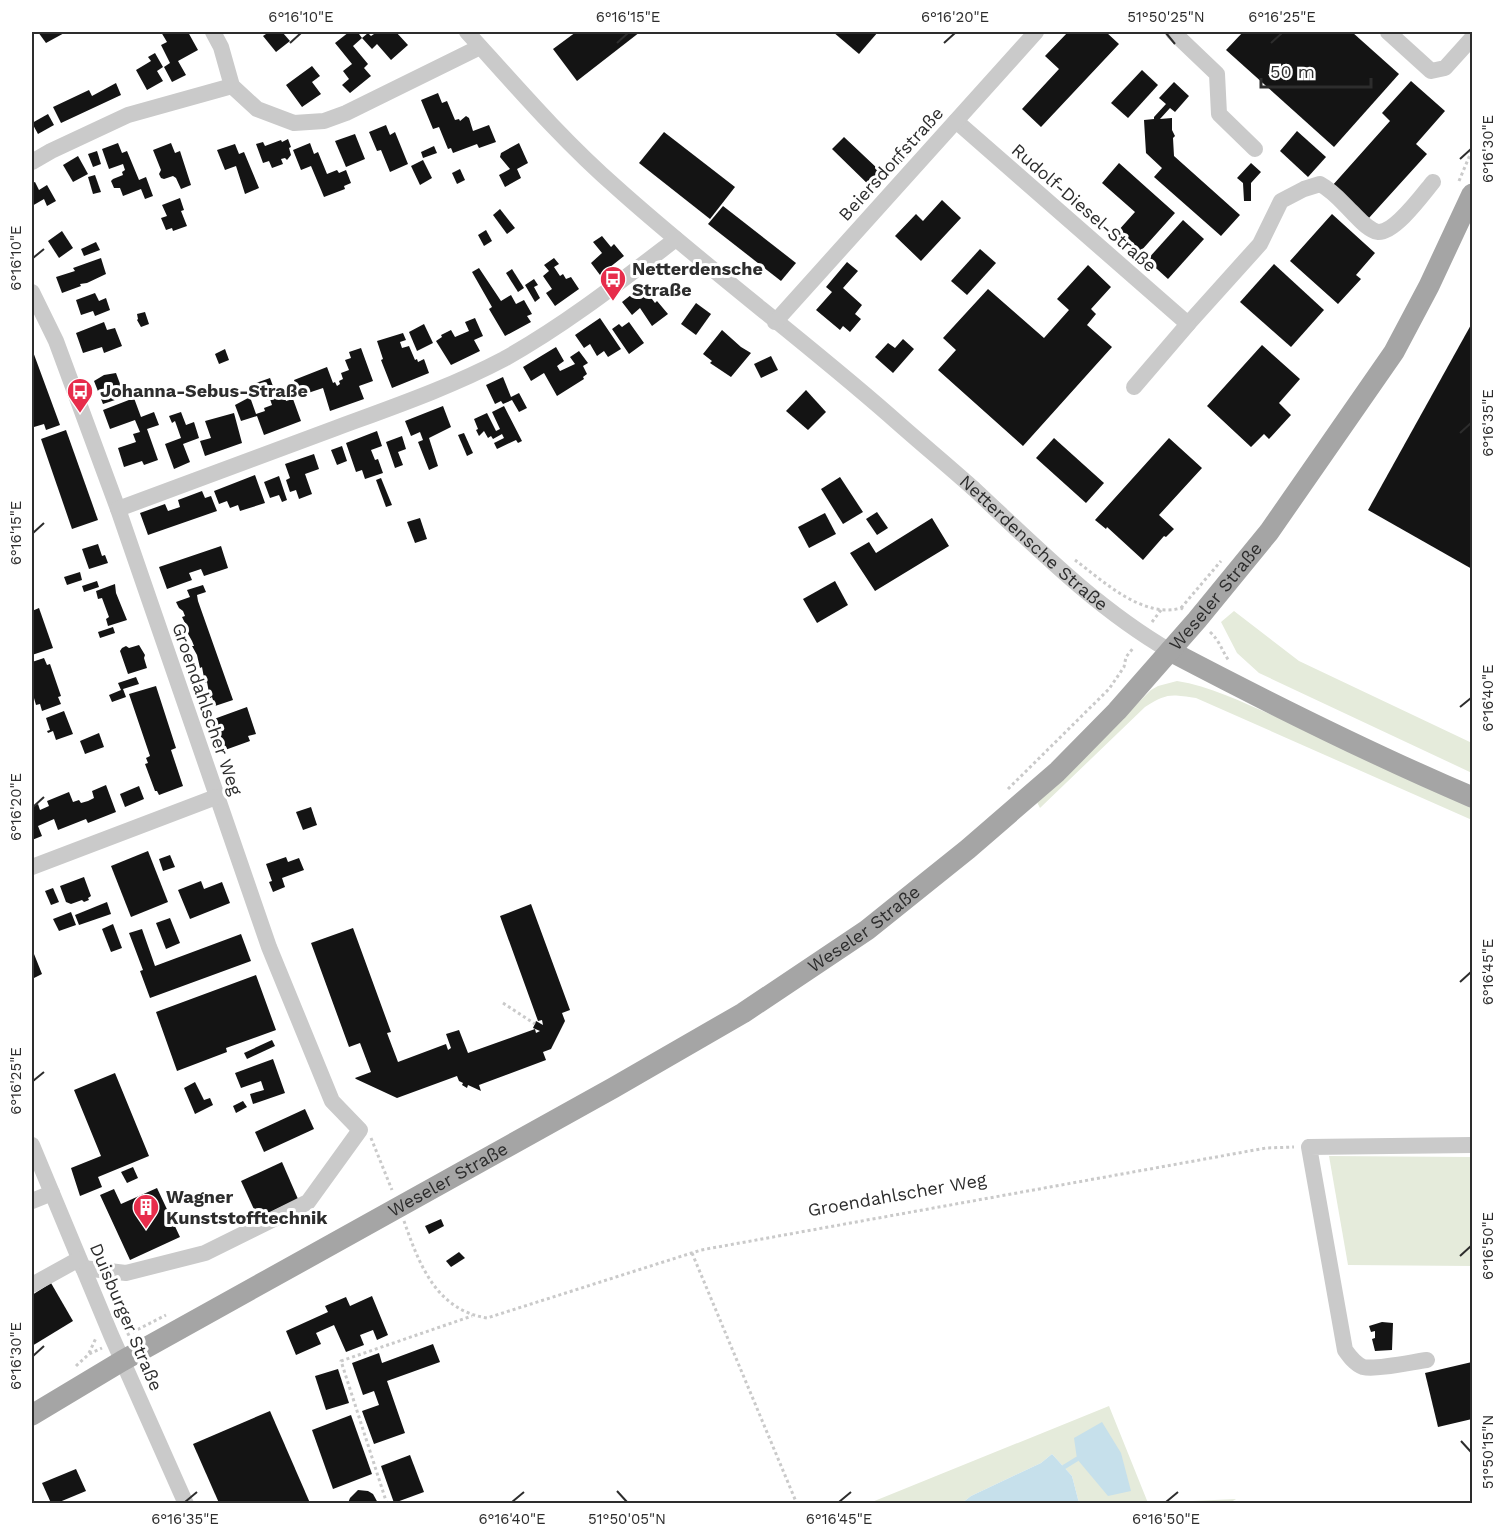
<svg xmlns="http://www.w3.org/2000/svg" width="1504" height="1535" viewBox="0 0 1504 1535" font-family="'Work Sans',sans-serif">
<rect width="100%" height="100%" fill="#fff"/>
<g fill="#e5ebdb">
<polygon points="1234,611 1299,661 1472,743 1472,773 1259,673 1237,653 1221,622"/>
<path d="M1177,681c32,5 65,21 95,34 68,28 134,60 200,91v14l-276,-122c-26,-4 -29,-5 -51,9l-105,101 -3,-6 114,-112 7,-4z"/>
<polygon points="1329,1156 1472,1157 1472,1266 1348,1265"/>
<polygon points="1109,1406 1148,1503 1236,1499 1228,1504 1079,1503 1072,1476 1052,1454 1041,1463 971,1496 962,1503 867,1504"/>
</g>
<g fill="#c6e0eb">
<polygon points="1102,1422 1121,1453 1131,1491 1108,1496 1077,1459 1074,1438"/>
<polygon points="1052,1454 1072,1476 1079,1503 962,1503 971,1496 1041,1463"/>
</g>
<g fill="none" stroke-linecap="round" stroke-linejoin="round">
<polyline stroke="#c6e0eb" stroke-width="4.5" points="1064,1467 1077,1459"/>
</g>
<g fill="#141414">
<polygon points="38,32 66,32 46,43"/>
<polygon points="161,32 188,32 198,50 178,61 186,75 172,82 164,67 170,63 161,45 167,42"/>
<polygon points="269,32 285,32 283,33 290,41 276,52 263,36"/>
<polygon points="349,32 361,32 359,34 362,38 353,46 368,64 364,68 371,76 350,93 342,85 349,79 343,71 352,64 335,43"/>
<polygon points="377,32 396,32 408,45 391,60 377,44 372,49 362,38 368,33 371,36"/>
<polygon points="576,32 640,32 577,81 553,49"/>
<polygon points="833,32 878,32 859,54"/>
<polygon points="1068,32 1106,32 1119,44 1041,127 1022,109 1059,69 1045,56"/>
<polygon points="1243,32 1352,32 1399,74 1334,147 1226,50"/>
<polygon points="155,53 163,67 157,71 163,81 147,90 136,70 151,61 148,57"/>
<polygon points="312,66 320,76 312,82 321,94 302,107 286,85"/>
<polygon points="1142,70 1158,85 1128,118 1111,103"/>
<polygon points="1411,81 1445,111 1416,144 1427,154 1368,219 1332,186 1390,121 1382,113"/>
<polygon points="1174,82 1189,96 1175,112 1170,108 1160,119 1172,118 1172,130 1175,136 1173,138 1174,156 1240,215 1221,236 1154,177 1162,168 1146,153 1144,120 1154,119 1154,117 1166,104 1159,98"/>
<polygon points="116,83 121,95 61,123 53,107 89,90 92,96"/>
<polygon points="438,93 442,103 447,101 455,120 459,119 460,121 466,116 469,118 473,131 489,125 496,142 479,148 477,144 453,153 451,148 448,149 439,127 433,129 421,100"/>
<polygon points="48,114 54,125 38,134 32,123"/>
<polygon points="386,125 390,135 395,132 408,164 390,172 381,150 377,151 369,132"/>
<polygon points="1297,131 1326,157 1308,177 1280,151"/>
<polygon points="664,132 735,187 710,219 639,163"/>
<polygon points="355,134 365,159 346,167 335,141"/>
<polygon points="844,137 879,170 902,147 910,154 874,190 832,149"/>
<polygon points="288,139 291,147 289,148 291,155 287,160 285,158 281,159 283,164 272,168 269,161 263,163 256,144 263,142 265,146 281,140 282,142"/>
<polygon points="118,143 122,153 127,151 139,180 146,177 153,196 145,199 141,189 123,196 120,188 114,188 111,181 113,179 123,175 122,172 125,170 123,164 109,169 102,149"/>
<polygon points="171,143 175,153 180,151 191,185 181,189 176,178 173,176 164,179 161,178 159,174 161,170 153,150"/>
<polygon points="310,143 314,154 318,152 327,174 337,170 339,173 346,170 351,183 344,186 345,189 324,197 311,166 301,170 293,150"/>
<polygon points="519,143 528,163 517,169 521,178 505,187 499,175 510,169 500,157 501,153"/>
<polygon points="235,144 239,154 244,152 259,188 245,194 236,166 225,170 217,150"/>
<polygon points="434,146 437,153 423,158 421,152"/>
<polygon points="97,151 101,164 93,167 88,154"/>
<polygon points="78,156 88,174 73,182 63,165"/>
<polygon points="423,160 432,178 420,185 411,166"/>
<polygon points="1119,163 1175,213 1140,252 1117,232 1135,212 1102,183"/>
<polygon points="1251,163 1261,172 1251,183 1251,201 1244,201 1243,183 1237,178"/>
<polygon points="460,169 465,180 457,184 452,173"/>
<polygon points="95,175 101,192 93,194 88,177"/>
<polygon points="35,182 39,190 47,185 56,201 47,206 44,199 32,206 32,183"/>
<polygon points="180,198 184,210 181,211 187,226 173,231 172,228 166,230 161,218 167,216 162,205"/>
<polygon points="942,200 961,218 921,261 895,236 916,214 923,221"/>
<polygon points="723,206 796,263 781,281 708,224"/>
<polygon points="500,209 515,228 507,234 493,215"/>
<polygon points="1332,214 1375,253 1356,275 1361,279 1338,304 1290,261"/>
<polygon points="1183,220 1204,239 1168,279 1147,260"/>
<polygon points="486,230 492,241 484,246 478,235"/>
<polygon points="62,231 73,248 59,258 48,241"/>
<polygon points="602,236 611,247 614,244 624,256 600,275 591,263 602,253 593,242"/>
<polygon points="96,242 100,250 84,256 81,249"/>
<polygon points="980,249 996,263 967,295 951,281"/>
<polygon points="101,258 106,274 87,283 80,284 81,286 62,293 56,277 75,271 73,268"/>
<polygon points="554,258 559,264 554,267 560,276 563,274 566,279 571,277 579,289 555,306 546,293 552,289 543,276 549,271 544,265"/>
<polygon points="847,262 858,271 843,288 862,305 855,314 861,319 850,332 843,326 840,330 816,310 832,292 826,287"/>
<polygon points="1274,264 1324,310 1291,347 1240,302"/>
<polygon points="1088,265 1111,287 1091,309 1096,314 1087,325 1112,347 1023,446 938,370 956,350 943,338 988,289 1044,338 1069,310 1057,299"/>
<polygon points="479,268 501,301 511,295 516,304 524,300 532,314 527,316 531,322 505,336 489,309 492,307 472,272"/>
<polygon points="512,269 524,288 518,292 506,273"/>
<polygon points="534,279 538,285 534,287 540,298 535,302 525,285"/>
<polygon points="645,284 655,296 652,299 655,303 657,301 668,314 652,326 640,308 632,315 622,302"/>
<polygon points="95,293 99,301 106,298 110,310 95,316 93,311 81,315 76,300"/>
<polygon points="696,303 711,314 696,335 681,324"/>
<polygon points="145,312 149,324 141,327 137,320 138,319 137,314"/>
<polygon points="475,318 483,336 474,340 480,351 451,365 436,341 442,337 441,335 451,330 455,337 469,331 465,322"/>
<polygon points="600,318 621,349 608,357 604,351 597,356 590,344 584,348 575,335"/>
<polygon points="104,322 107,330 115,328 122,346 104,353 102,347 83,353 76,333"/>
<polygon points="629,322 644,343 629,354 612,329 619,324 622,327"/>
<polygon points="1472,323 1472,569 1368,510"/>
<polygon points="424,324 433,343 417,351 409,332"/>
<polygon points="722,330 741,347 751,353 731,377 710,363 712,361 703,354"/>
<polygon points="403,333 406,340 400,342 402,348 409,346 415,360 417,359 418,362 424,359 429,373 392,388 381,360 383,359 377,341"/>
<polygon points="903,339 914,349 893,373 875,357 888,343 895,348"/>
<polygon points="1262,345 1300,379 1279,403 1291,415 1269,439 1264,434 1251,447 1207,406"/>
<polygon points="556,347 564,361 557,366 560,371 575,364 570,357 579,351 588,363 583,366 587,374 583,377 584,379 557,396 544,373 531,381 523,367"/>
<polygon points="361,348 373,381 359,386 364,399 330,411 323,388 299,396 294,380 327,367 333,383 335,382 337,386 340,384 339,381 343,379 341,373 349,370 345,360 351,358 349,352"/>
<polygon points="32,349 60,425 46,430 44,424 34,427 32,420"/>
<polygon points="225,349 229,360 219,364 215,354"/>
<polygon points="771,356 778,370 761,378 754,364"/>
<polygon points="116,373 122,389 113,392 115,400 103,404 94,381 104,375"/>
<polygon points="503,377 511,397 519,393 527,408 519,412 512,400 503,404 501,401 495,404 486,385"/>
<polygon points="270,378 274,389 281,386 286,401 293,399 301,421 264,435 257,416 241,421 235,405 250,397 256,414 265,411 264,408 272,405 270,399 267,400 264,392 260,393 256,383"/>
<polygon points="806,390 826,412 808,430 786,411"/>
<polygon points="134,398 141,417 154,412 159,425 147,429 158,460 144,465 142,461 124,467 118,448 136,442 133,434 140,432 135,420 110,429 103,410"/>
<polygon points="443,406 451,427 429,438 438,466 429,470 418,442 423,440 420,432 411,436 405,421"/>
<polygon points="504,406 522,441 518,443 516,440 497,449 494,443 504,438 502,434 493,439 491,436 488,438 484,431 479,436 476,430 478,429 474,419 487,413 496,431 500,429 492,412"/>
<polygon points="181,412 186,425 194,422 199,438 183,444 190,462 174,469 165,444 181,438 175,421 172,423 169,416"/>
<polygon points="234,413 242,443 205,456 200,441 211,438 205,421"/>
<polygon points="66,430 98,520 72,529 41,439"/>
<polygon points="377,431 382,446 371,450 375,460 378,459 383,473 365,479 362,470 356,472 346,443"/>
<polygon points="464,433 473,453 467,456 458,435"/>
<polygon points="402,436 406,449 398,452 403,465 395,468 386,442"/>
<polygon points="1054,438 1104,483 1086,503 1036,458"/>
<polygon points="1169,438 1202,468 1159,515 1174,529 1166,537 1164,536 1143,560 1107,527 1106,529 1095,520"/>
<polygon points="342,446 347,461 337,465 331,450"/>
<polygon points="314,454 319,469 305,474 312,494 299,499 296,490 290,492 286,480 290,478 285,464"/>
<polygon points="255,475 265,503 240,511 238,505 230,508 227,501 219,504 214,491"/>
<polygon points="279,476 287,500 282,502 279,495 270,498 264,482"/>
<polygon points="840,477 863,512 843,524 821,489"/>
<polygon points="381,478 392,505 386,507 376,480"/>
<polygon points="202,491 205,498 211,496 217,511 148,535 140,513 165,504 168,511 180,507 178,500"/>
<polygon points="877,512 888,528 877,535 866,519"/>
<polygon points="825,513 836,534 809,548 798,527"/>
<polygon points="420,518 427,539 415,543 407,522"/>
<polygon points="932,518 949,546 875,591 850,553 869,542 876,553"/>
<polygon points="98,544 102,556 105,555 108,563 89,569 82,549"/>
<polygon points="221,546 228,568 204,576 201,569 189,573 192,580 167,589 159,567"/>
<polygon points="80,572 82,580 67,585 64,577"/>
<polygon points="97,581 99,587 84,592 82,586"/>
<polygon points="835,581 848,605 817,623 803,599"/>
<polygon points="115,584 116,593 127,620 108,626 106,619 109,617 102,598 98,599 96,591"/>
<polygon points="203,585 206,592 197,595 198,601 233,700 215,706 212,697 210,698 207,682 205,683 202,667 200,668 197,655 192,646 194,646 192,641 187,632 189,631 182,617 185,616 183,611 179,608 176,602 190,597 187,590"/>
<polygon points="39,608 53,648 32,655 32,611"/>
<polygon points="113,627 115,633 100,638 98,632"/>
<polygon points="139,645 145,655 144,658 147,668 128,674 120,651 122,648 126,646 129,648"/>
<polygon points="44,658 47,665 50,664 61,696 58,697 61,704 42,711 40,704 36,705 32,691 32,662"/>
<polygon points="136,677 139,684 123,689 126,697 112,702 109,695 121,690 118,683"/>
<polygon points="156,686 176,748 171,750 183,786 159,795 157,791 155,791 145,764 148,763 146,758 150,756 129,694"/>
<polygon points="247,707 256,734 248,736 250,741 225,750 214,719"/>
<polygon points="64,711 73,734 56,740 53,731 48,733 47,731 50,730 46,718"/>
<polygon points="99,733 104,747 85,754 80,741"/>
<polygon points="106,785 116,812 88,823 86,819 58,830 54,819 38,826 42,836 32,840 32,807 38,804 40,810 49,806 47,801 69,792 73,802 79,800 81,803 88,801 94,798 92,791"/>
<polygon points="139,786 144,799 125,807 120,794"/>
<polygon points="311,807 317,825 303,830 296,812"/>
<polygon points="148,851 168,902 131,917 111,866"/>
<polygon points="170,855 175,867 163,871 159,859"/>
<polygon points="286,857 288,862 299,858 304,870 282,878 285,887 273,892 269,882 272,881 266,864"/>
<polygon points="84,877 91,896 88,898 89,900 84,902 82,900 71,904 66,902 60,886"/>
<polygon points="201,881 204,889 222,882 230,903 190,919 178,890"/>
<polygon points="53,888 59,902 51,905 45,891"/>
<polygon points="107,902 111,914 79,925 75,915"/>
<polygon points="531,904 570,1010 562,1013 565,1021 551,1049 543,1052 546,1060 479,1085 481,1091 468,1085 467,1088 462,1085 463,1083 459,1081 457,1076 397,1098 356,1079 355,1078 371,1072 360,1043 349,1047 311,943 353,928 391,1032 387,1033 398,1062 446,1044 448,1050 451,1048 446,1034 459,1030 468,1053 535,1029 536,1033 540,1031 533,1028 536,1021 543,1025 542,1020 538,1021 500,916"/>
<polygon points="71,912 76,925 59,931 53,919"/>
<polygon points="170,918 180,943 166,949 156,923"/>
<polygon points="113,924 122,948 111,952 102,929"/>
<polygon points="142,929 155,966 241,934 251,961 150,998 140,971 143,970 129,933"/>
<polygon points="32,949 42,974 32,979"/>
<polygon points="256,975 276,1030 226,1048 227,1052 177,1071 156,1012"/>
<polygon points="272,1040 275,1046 247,1059 244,1053"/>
<polygon points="273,1059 285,1093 253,1104 250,1094 264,1090 261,1081 241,1088 235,1073"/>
<polygon points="115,1073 149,1156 98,1177 102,1187 80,1196 71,1168 101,1156 74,1090"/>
<polygon points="195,1082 204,1100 210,1098 213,1105 195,1114 184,1088"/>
<polygon points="243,1101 247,1107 236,1113 233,1106"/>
<polygon points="305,1109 314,1129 264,1152 255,1132"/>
<polygon points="282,1162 298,1199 258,1218 241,1181"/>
<polygon points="133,1167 138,1178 127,1183 121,1172"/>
<polygon points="157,1188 180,1237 130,1260 100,1195 114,1189 121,1204"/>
<polygon points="441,1219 444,1226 429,1234 425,1226"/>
<polygon points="459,1252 465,1258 451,1267 446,1261"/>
<polygon points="51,1283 73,1321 32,1346 32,1295"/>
<polygon points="372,1296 388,1335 377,1340 373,1330 360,1335 364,1345 346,1352 334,1325 316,1333 321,1344 296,1355 286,1331 328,1312 325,1306 346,1297 350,1306"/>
<polygon points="1382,1322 1393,1323 1392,1350 1375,1351 1372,1339 1375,1338 1375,1331 1371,1332 1369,1326"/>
<polygon points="433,1344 440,1362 387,1381 405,1433 374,1444 362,1411 379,1405 374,1391 363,1395 352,1363 379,1353 382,1363"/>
<polygon points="1472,1362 1472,1419 1438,1427 1425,1373"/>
<polygon points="338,1369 349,1403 326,1410 315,1376"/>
<polygon points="270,1411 310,1503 219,1503 193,1444"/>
<polygon points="351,1415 372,1474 333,1489 312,1430"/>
<polygon points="410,1455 424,1492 394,1503 381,1466"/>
<polygon points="76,1469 86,1491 57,1503 51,1503 42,1483"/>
<polygon points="358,1490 368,1491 373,1494 378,1503 348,1503 350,1498"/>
</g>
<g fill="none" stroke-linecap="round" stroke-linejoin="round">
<g stroke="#cacaca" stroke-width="3" stroke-dasharray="3 3" stroke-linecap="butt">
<polyline points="1459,181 1472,150"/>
<path d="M1075,560c28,21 68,59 106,48l3,2"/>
<polyline points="1181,608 1221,561"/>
<polyline points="1152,622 1161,610"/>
<path d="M1210,632c10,9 12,19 19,29"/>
<polyline points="1008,789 1109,689 1124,667 1126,657 1134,647"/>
<polyline points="503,1003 535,1024"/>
<polyline points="371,1138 392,1190"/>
<path d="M404,1221c15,43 32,89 83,97l214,-68 565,-102 28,-1"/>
<polyline points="692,1253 797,1504"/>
<polyline points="127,1335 166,1315"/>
<polyline points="89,1353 96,1338"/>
<polyline points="76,1366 89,1354 102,1348"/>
<polyline points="387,1504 341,1361 472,1316"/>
</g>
<g stroke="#cacaca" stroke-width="16">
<polyline points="213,32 221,47 232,86 257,109 294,123 324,121 346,113 480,47"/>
<path id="s1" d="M467,32c48,53 95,108 150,156 88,79 183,149 272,227 28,25 57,49 85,74 62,58 122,119 196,162"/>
<polyline points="1173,32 1217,74 1219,114 1255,149"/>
<polyline points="1388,32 1431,71 1445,68 1472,38"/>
<path d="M956,121l232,203 72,-80 21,-43 23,-12 16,-5c13,7 22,18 32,28 7,7 16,18 26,20 17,1 45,-38 55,-50"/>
<polyline points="32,162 51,151 128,115 232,86"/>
<polyline points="32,292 56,341 118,509 269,947 332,1101 360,1130 308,1202 205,1253 126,1273 83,1268"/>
<polyline points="775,322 1036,32"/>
<polyline points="1134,387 1188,324"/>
<path d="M118,509c73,-27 146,-54 218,-81 57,-21 115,-41 168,-69 61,-34 117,-78 172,-120"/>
<polyline points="32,867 216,797"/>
<polyline points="32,1145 111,1335 186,1504"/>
<polyline points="32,1201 52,1193"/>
<polyline points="32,1285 79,1259"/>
<path d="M1427,1360c-15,2 -51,10 -64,7 -8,-3 -13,-10 -18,-17l-36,-203 163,-2"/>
</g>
<g stroke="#a5a5a5" stroke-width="21">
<path d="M1170,651c99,52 199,102 302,146"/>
<path id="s2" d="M32,1415l90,-54 491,-273 130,-75 124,-83 101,-81 89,-77 60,-61 80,-91 72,-88 125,-180 35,-66 43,-92"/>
</g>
</g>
<path fill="none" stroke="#2d2d2d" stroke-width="2" d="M1166,33l9,11M290,43l11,-10M617,43l11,-10M944,43l11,-10M1271,43l11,-10M1460,159l11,-10M33,258l11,-9M1460,433l11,-10M33,533l11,-10M1460,707l11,-9M33,807l11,-10M1460,982l11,-10M33,1081l11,-9M1460,1256l11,-10M33,1356l11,-10M1461,1441l10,11M617,1491l10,11M185,1502l12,-10M512,1502l12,-10M839,1502l12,-10M1166,1502l12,-10"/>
<defs>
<g id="bus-pin" transform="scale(1.35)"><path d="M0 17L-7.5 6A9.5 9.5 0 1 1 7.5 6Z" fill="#e72d4b" stroke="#fff"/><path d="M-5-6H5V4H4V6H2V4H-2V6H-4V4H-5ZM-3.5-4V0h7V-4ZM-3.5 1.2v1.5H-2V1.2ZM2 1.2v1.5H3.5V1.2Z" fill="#fff"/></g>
<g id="building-pin" transform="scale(1.35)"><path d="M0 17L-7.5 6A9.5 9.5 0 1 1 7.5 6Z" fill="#e72d4b" stroke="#fff"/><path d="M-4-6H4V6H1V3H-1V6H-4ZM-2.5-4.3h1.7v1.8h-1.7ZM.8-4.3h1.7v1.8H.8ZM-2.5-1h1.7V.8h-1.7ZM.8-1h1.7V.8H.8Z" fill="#fff"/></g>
</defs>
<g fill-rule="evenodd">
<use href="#bus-pin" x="613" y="279"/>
<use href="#bus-pin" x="80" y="391"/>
<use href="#building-pin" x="146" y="1207"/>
</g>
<g text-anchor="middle" stroke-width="6" stroke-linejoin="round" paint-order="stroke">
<g font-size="18" fill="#2d2d2d" stroke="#fff">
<text transform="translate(891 164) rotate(-48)" y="6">Beiersdorfstraße</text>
<text transform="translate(1084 208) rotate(41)" y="6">Rudolf-Diesel-Straße</text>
<text dy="6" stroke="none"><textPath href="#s1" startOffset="764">Netterdensche Straße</textPath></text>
<text dy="6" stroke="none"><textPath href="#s2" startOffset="1450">Weseler Straße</textPath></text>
<text transform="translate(207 709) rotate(71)" y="6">Groendahlscher Weg</text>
<text dy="6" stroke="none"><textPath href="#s2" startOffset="964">Weseler Straße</textPath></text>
<text dy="6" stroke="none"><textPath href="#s2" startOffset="478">Weseler Straße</textPath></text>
<text transform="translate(897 1195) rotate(-10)" y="6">Groendahlscher Weg</text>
<text transform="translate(126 1317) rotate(67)" y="6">Duisburger Straße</text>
</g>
<g font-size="18" font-weight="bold" fill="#2d2d2d" stroke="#fff" text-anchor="start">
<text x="632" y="275">Netterdensche<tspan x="632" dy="21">Straße</tspan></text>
<text x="100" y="397">Johanna-Sebus-Straße</text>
<text x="166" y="1203">Wagner<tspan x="166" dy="21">Kunststofftechnik</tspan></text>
</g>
</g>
<rect width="1504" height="1535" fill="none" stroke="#ffffff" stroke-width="66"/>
<path d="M1261 78v9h110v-9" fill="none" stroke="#2d2d2d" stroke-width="3"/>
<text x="1270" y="78" font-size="18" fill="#2d2d2d" stroke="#ffffff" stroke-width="4.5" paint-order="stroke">50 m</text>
<rect x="33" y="33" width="1438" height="1469" fill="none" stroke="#2d2d2d" stroke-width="2"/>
<g font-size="15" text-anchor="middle" fill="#2d2d2d">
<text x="301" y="22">6°16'10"E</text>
<text x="628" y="22">6°16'15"E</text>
<text x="955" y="22">6°16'20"E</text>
<text x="1166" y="22">51°50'25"N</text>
<text x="1282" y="22">6°16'25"E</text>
<text transform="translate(1488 149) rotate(-90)" y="5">6°16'30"E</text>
<text transform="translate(16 258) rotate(-90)" y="5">6°16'10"E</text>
<text transform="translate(1488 423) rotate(-90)" y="5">6°16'35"E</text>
<text transform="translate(16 533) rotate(-90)" y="5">6°16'15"E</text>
<text transform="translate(1488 698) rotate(-90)" y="5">6°16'40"E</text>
<text transform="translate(16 807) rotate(-90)" y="5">6°16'20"E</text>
<text transform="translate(1488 972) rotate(-90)" y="5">6°16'45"E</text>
<text transform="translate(16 1081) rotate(-90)" y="5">6°16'25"E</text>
<text transform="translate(1488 1246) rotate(-90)" y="5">6°16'50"E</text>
<text transform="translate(16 1356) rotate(-90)" y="5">6°16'30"E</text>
<text transform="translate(1488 1452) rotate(-90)" y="5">51°50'15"N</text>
<text x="185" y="1524">6°16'35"E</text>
<text x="512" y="1524">6°16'40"E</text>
<text x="627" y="1524">51°50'05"N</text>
<text x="839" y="1524">6°16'45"E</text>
<text x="1166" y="1524">6°16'50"E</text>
</g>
</svg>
